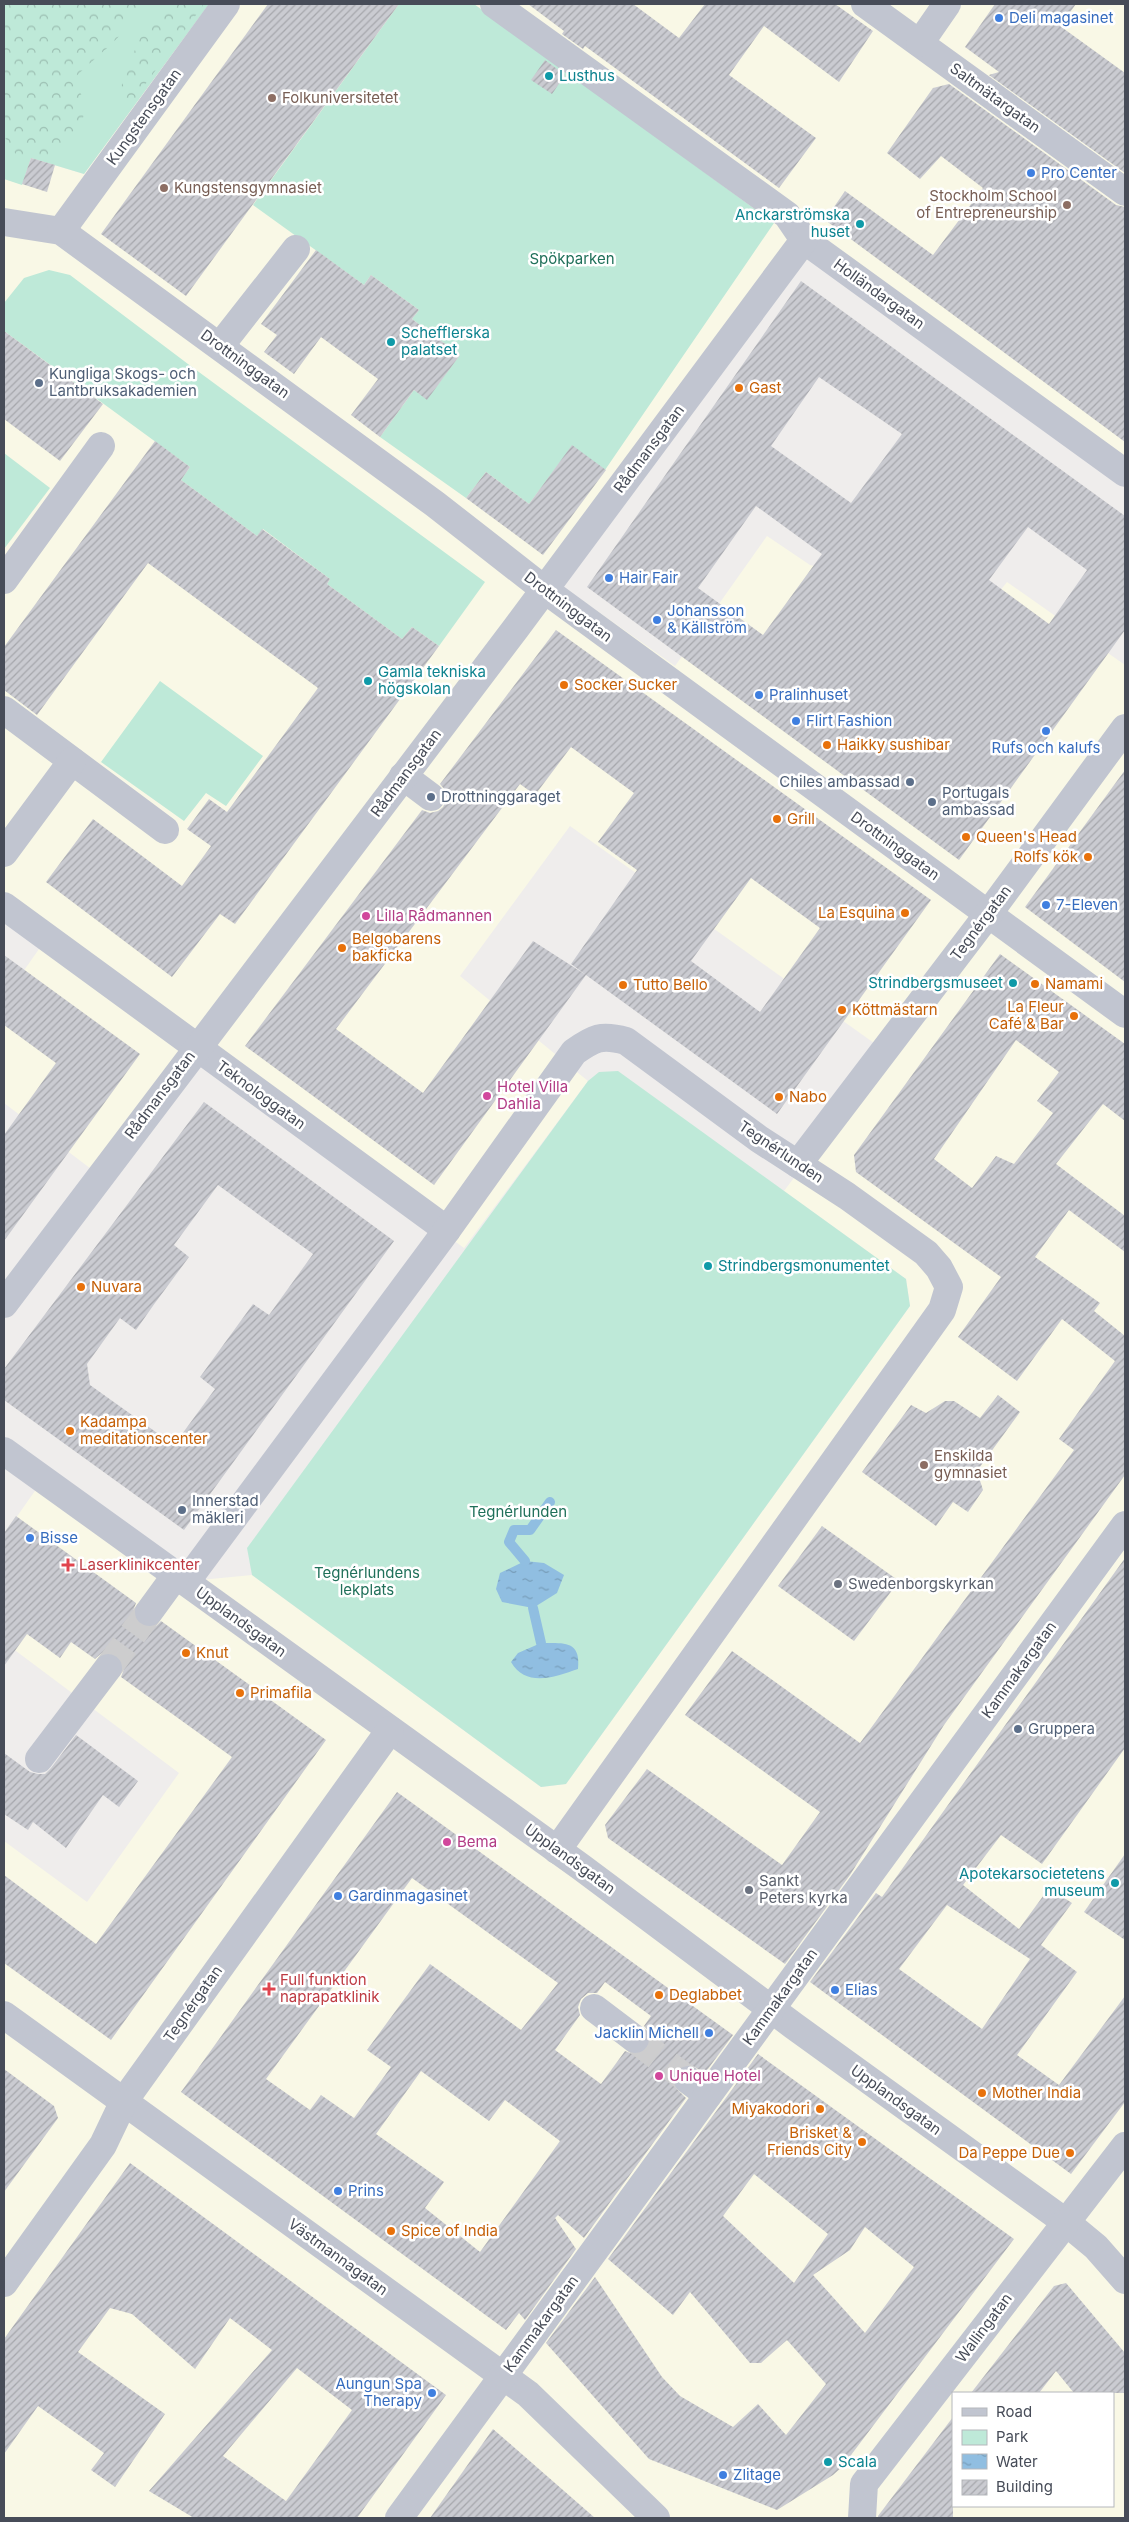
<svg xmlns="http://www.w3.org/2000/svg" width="1129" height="2522" viewBox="0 0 1129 2522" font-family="Inter,sans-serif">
<defs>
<pattern id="forest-crowns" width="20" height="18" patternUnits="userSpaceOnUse" patternTransform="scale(1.25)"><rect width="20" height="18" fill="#bee9d8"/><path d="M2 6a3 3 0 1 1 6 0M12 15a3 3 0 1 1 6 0" fill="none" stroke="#9cbfb2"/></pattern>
<pattern id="water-ripples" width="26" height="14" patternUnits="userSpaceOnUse" patternTransform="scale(1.25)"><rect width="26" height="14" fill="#90bee1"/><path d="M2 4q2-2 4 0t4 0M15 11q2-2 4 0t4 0" fill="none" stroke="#779db9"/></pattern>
<pattern id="building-hatch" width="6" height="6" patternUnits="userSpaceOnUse" patternTransform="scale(1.25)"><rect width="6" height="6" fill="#cacbd1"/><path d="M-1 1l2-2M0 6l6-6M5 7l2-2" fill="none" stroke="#a6a7ac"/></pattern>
</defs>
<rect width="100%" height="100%" fill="#efedec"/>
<path fill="#f9f8e6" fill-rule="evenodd" d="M209,4h916v475l-321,-235 -249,337 120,85 92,-130 43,29 62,14 87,64 48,-61 118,83v1853h-1121v-677l83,61 92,-129 -175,-131v-107l40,-57 146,103 62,-6 289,212 25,-3 344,-478 -4,-27 -122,-88 104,-138 -318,-227 -110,150 128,105 -124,167 -268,-198 -93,128 -99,-75v-104l42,-60 -42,-31v-729l18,5 9,-26 53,16zM953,2393h160v113h-160z"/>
<g fill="#bee9d8">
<polygon points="4,4 209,4 84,174 31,158 22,185 4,179"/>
<polygon points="399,4 474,4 774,223 605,470 572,446 529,504 486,472 466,498 380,437 414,390 427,399 460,355 412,319 419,310 371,275 364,285 253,205"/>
<polygon points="49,270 70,275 188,364 485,582 439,646 412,627 402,639 327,584 330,579 263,529 257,536 181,480 190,467 4,331 4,303 24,278"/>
<polygon points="4,453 50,488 4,549"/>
<polygon points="160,681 263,756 226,806 206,793 184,821 101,762"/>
<polygon points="618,1071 906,1279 910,1306 566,1784 541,1787 252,1575 247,1548 588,1081 599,1072"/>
</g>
<g fill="url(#forest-crowns)">
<path d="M4,4h134c-8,32 -44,52 -65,76l13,23 -4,20 -37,35 -28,-2 -13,-20z"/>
<polygon points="166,4 204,4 131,104 120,97 123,77 146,25"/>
</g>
<g fill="url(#water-ripples)">
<polygon points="525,1561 544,1563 564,1575 557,1593 533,1608 502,1602 496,1589 500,1573"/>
<path d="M541,1643c23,0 40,-3 37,26 -23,8 -52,19 -67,-7l7,-9z"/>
</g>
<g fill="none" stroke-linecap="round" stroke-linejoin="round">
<g stroke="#90bee1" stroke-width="10">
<polyline points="525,1561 509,1542 514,1530 530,1530 550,1502"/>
<polyline points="533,1608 541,1643"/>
</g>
</g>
<g fill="url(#building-hatch)" fill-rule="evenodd">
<polygon points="268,4 399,4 186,296 101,234"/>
<polygon points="528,4 633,4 679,38 705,4 835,4 873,31 839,82 764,26 729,75 816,138 779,188 585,46 583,49 562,34 564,31"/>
<polygon points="995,4 1076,4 1060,26 1125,73 1125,173 989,75 999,72 965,47"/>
<polygon points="545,60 565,75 552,94 531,80"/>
<polygon points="949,84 1116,205 1125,207 1125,442 825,220 845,191 933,255 983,188 941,156 920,179 887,153 933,88"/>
<polygon points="31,158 55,165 47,192 22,184"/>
<polygon points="316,250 364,285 371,275 419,310 412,319 460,355 427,400 414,390 380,437 351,415 378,379 321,337 294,374 264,352 277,335 261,324"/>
<path d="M801,281l324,235v114l-166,230 -372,-273zM819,377l83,57 -51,69 -80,-57zM756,506l66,48 -59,81 -65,-47zM1028,527l59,43 -38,54 -60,-44z"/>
<polygon points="4,331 103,404 60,461 4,419"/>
<polygon points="155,441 190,467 181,480 257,536 262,529 330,579 327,584 402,639 412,627 439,646 235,924 220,914 172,977 46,882 93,819 182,886 211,846 187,829 209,799 227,812 318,688 148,563 37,715 4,690 4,647"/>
<polygon points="572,445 606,470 543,555 466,498 486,472 529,504"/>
<path d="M556,630l375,270 -154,214 -191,-139 -152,210 -189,-139 177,-236 8,3 8,-2 5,-4 4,-9 -2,-8 -5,-6zM571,747l63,46 -36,49 39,28 -66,94 15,11 -53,-34 -110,152 -87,-64 184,-245 15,11zM751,878l69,50 -60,84 -69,-51z"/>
<polygon points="1125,770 1125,982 1025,907"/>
<path d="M1000,954l125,90v77l-22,-17 -47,60 69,52v36l-56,-42 -34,47 65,46 -6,8 31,25v139l-181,250 -94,150 -65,89 -177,-126 -3,-13 42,-56 135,96 38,-53 -135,-97 47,-64 128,92 214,-293 -15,-11 56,-78 -53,-42 -45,62 -59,-44 43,-60 -145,-105 -2,-17zM1016,1040l43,32 -22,29 16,12 -39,51 -18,-8 -24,32 -38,-29z"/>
<polygon points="4,955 140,1054 4,1241 4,1135 56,1063 4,1025"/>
<path d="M204,1102l190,139 -210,289 -180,-130v-31zM218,1185l95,69 -44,61 -16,-11 -53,73 15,12 -41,56 -84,-60 -3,-21 33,-46 16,12 19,-27 34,-46 -15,-12z"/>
<polygon points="998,1395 1020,1412 977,1471 983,1490 968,1512 953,1502 936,1526 862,1472 911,1405 926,1413 945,1401 954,1401 980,1418"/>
<polygon points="16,1516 136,1603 133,1611 135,1619 139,1624 148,1628 156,1626 161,1621 326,1740 111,2040 4,1963 4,1875 96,1944 232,1757 121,1677 124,1669 123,1662 118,1656 110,1653 102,1653 95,1659 71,1642 60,1658 27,1634 4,1666 4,1533"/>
<polygon points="822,1526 899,1581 854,1641 778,1586"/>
<path d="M1125,1558v190l-83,116 -41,-29 -38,50 56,44 30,-41 23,15 -31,42 36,27 -60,83 42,30 66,-89v106l-54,72 -261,-192 66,-89 6,4zM947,1905l83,54 -48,70 -83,-60z"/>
<polygon points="76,1735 138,1781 119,1807 103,1795 66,1848 33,1822 28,1830 4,1814 4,1753 30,1772 38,1774 45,1774 51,1768"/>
<path d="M397,1792l336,243 -28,38 -16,-9 -8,2 -6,5 -3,8 2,7 12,12 -102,140 -26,-23 -3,3 21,31 -51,71 -6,-7 -13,17 -325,-238zM412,1878l146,105 -37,47 -91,-66 -63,86 24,17 -37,51 -33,-23 -11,15 -44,-31zM605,1982l46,34 -7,10 5,6 1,8 -2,8 -6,5 -9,1 -8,-3 -24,33 -46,-34 25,-35 -2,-8 3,-8 7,-6h9zM421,2071l68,50 16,-21 55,41 -80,111 -55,-44 19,-26 -68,-48z"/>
<polygon points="1125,1854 1125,1940 1084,1912"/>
<path d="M758,2054l256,185 -172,228 -9,8 -56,35 -128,-51 -103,-116 49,-66 67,100 18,19 53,31 25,-23 28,31 40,-51 -39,-44 -26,23h-11l-60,-71 -17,23 -65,-56zM754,2174l74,60 -34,49 -71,-67zM865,2227l49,40 -49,66 -52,-58 37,-25z"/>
<polygon points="4,2069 54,2106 58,2118 4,2192"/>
<path d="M130,2163l316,232 -89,123h-163l-45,-27 123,-141 -42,-32 -35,51 -63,-55 -22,-6 -32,44 87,62 -50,73 -24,-17 13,-17 -66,-47 -34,48v-115zM297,2368l55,42 -66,91 -63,-45z"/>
<polygon points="1066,2283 1125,2353 1125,2393 1074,2393 1056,2371 1039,2393 971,2393 1054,2286"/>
<polygon points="953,2417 953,2518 878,2518 878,2516"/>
<polygon points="493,2429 595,2518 430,2518"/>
</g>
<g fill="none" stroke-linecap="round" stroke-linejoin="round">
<g stroke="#cdcdce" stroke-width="28" stroke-dasharray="28 14" stroke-linecap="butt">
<polyline points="108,1668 149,1612"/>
<polyline points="635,2039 688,2080"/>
</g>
<g stroke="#c1c5d0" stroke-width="28">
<polyline points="494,4 787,215 804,240 1125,473"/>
<polyline points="865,4 1125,192"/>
<polyline points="920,43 947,4"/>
<polyline points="4,222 61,231 435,504 545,590 1125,1014"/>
<polyline points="61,231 226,4"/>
<polyline points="220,346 296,249"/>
<polyline points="4,580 101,446"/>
<polyline points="4,710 165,830"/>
<polyline points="403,776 431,797"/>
<polyline points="4,853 72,761"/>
<polyline points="4,906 447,1230"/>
<polyline points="798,1164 989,913 1125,728"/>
<polyline points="4,1304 516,628 804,240"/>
<polyline points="4,1451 581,1867 794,2026 1067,2223 1096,2247 1125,2280"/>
<path d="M186,1582l261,-352 127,-178c20,-14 27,-18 52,-11l133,98 88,57 79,57 13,15 10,19 -7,23 -385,540"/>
<polyline points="149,1612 176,1575"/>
<polyline points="39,1759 108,1668"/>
<polyline points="594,2008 635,2039"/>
<polyline points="4,2015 528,2394 656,2518"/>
<polyline points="688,2080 708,2095"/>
<polyline points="4,2283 103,2145 124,2101 390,1730"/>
<polyline points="399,2518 1125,1525"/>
<polyline points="862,2518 864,2484 1125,2146"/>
</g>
</g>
<g fill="#3f7fe0" stroke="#fff" stroke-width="2">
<circle cx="999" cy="18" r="5"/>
<circle cx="1031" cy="173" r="5"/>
<circle cx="609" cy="578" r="5"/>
<circle cx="657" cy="620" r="5"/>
<circle cx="759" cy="695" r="5"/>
<circle cx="796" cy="721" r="5"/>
<circle cx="1046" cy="731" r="5"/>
<circle cx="1046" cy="905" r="5"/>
<circle cx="30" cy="1538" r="5"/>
<circle cx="338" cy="1896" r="5"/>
<circle cx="835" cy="1990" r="5"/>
<circle cx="709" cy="2033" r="5"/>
<circle cx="338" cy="2191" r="5"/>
<circle cx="432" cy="2393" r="5"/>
<circle cx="723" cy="2475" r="5"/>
</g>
<g fill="#0f9aa8" stroke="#fff" stroke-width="2">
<circle cx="549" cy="76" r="5"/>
<circle cx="860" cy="224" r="5"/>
<circle cx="391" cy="342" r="5"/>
<circle cx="368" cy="681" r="5"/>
<circle cx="1013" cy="983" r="5"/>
<circle cx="708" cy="1266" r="5"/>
<circle cx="1115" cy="1883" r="5"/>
<circle cx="828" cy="2462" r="5"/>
</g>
<g fill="#8d6e63" stroke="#fff" stroke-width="2">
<circle cx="272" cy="98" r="5"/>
<circle cx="164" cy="188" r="5"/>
<circle cx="1067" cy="205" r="5"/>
<circle cx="924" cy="1465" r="5"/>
</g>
<g fill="#5c6f8a" stroke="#fff" stroke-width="2">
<circle cx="39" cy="383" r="5"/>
<circle cx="910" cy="782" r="5"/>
<circle cx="431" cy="797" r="5"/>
<circle cx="932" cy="802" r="5"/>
<circle cx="182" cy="1510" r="5"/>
<circle cx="1018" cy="1729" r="5"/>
</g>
<g fill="#e8710a" stroke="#fff" stroke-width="2">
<circle cx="739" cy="388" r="5"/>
<circle cx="564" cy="685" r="5"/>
<circle cx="827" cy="745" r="5"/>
<circle cx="777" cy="819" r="5"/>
<circle cx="966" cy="837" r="5"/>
<circle cx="1088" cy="857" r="5"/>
<circle cx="905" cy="913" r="5"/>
<circle cx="342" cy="948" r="5"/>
<circle cx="1035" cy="984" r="5"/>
<circle cx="623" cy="985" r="5"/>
<circle cx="842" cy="1010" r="5"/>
<circle cx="1074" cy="1016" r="5"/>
<circle cx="779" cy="1097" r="5"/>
<circle cx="81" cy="1287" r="5"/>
<circle cx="70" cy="1431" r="5"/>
<circle cx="186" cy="1653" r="5"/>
<circle cx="240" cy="1693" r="5"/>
<circle cx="659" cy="1995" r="5"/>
<circle cx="982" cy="2093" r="5"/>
<circle cx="820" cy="2109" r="5"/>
<circle cx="862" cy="2142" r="5"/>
<circle cx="1070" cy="2153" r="5"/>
<circle cx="391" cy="2231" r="5"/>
</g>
<g fill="#d1479c" stroke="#fff" stroke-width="2">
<circle cx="366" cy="916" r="5"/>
<circle cx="487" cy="1096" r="5"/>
<circle cx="447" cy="1842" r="5"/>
<circle cx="659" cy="2076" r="5"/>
</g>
<g fill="#e0444e" stroke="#fff" stroke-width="2">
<path d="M65.5 1557.5h5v5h5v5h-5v5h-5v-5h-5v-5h5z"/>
<path d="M266.5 1981.5h5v5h5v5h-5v5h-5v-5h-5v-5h5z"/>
</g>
<g fill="#6b7280" stroke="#fff" stroke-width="2">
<circle cx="838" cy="1584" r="5"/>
<circle cx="749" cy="1890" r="5"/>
</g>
<g text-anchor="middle" stroke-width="5" stroke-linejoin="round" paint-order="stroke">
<g font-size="15" fill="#366cbe" stroke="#fff" text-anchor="start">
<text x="1009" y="23">Deli magasinet</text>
<text x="1041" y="178">Pro Center</text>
<text x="619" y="583">Hair Fair</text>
<text x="667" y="616">Johansson<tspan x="667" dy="17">&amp; Källström</tspan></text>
<text x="769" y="700">Pralinhuset</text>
<text x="806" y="726">Flirt Fashion</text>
<text x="1046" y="753" text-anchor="middle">Rufs och kalufs</text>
<text x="1056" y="910">7-Eleven</text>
<text x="40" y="1543">Bisse</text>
<text x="348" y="1901">Gardinmagasinet</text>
<text x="845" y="1995">Elias</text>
<text x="699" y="2038" text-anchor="end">Jacklin Michell</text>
<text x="348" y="2196">Prins</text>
<text x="422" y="2389" text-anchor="end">Aungun Spa<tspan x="422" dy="17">Therapy</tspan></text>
<text x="733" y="2480">Zlitage</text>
</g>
<g font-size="15" fill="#0d838f" stroke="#fff" text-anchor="start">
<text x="559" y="81">Lusthus</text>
<text x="850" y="220" text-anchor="end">Anckarströmska<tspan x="850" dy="17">huset</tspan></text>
<text x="401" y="338">Schefflerska<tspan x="401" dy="17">palatset</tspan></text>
<text x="378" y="677">Gamla tekniska<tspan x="378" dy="17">högskolan</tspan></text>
<text x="1003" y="988" text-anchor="end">Strindbergsmuseet</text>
<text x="718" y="1271">Strindbergsmonumentet</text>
<text x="1105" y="1879" text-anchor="end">Apotekarsocietetens<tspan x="1105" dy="17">museum</tspan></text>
<text x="838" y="2467">Scala</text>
</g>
<g font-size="15" fill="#785e54" stroke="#fff" text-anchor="start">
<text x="282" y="103">Folkuniversitetet</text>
<text x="174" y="193">Kungstensgymnasiet</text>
<text x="1057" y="201" text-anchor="end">Stockholm School<tspan x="1057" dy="17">of Entrepreneurship</tspan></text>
<text x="934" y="1461">Enskilda<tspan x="934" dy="17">gymnasiet</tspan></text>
</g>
<g font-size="15" fill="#474c58" stroke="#fff">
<text transform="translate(995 98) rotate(36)" y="5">Saltmätargatan</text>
<text transform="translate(144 117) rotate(-54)" y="5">Kungstensgatan</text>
<text transform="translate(879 294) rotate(36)" y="5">Holländargatan</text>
<text transform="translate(245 364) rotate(36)" y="5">Drottninggatan</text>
<text transform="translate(649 449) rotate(-53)" y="5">Rådmansgatan</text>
<text transform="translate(568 607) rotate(37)" y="5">Drottninggatan</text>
<text transform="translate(406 773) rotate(-53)" y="5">Rådmansgatan</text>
<text transform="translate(895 846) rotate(36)" y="5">Drottninggatan</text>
<text transform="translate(981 923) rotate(-53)" y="5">Tegnérgatan</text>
<text transform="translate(160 1095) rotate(-53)" y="5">Rådmansgatan</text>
<text transform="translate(261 1095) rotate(36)" y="5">Teknologgatan</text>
<text transform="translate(781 1152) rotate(34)" y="5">Tegnérlunden</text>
<text transform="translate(241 1622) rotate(36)" y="5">Upplandsgatan</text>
<text transform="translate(1019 1670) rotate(-54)" y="5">Kammakargatan</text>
<text transform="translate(570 1859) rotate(36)" y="5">Upplandsgatan</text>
<text transform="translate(780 1997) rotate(-54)" y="5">Kammakargatan</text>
<text transform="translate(193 2004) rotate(-55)" y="5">Tegnérgatan</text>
<text transform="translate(896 2100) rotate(36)" y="5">Upplandsgatan</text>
<text transform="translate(338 2257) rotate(36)" y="5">Västmannagatan</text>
<text transform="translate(541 2324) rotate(-54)" y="5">Kammakargatan</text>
<text transform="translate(984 2328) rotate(-53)" y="5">Wallingatan</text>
</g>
<g font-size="15" fill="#20705a" stroke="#fff">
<text x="572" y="264">Spökparken</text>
<text x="518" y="1517">Tegnérlunden</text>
<text x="367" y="1578">Tegnérlundens<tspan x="367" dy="17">lekplats</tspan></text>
</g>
<g font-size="15" fill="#4e5e75" stroke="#fff" text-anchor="start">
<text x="49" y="379">Kungliga Skogs- och<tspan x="49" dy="17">Lantbruksakademien</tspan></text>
<text x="900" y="787" text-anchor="end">Chiles ambassad</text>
<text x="942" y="798">Portugals<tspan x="942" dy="17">ambassad</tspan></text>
<text x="441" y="802">Drottninggaraget</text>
<text x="192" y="1506">Innerstad<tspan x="192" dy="17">mäkleri</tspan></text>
<text x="1028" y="1734">Gruppera</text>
</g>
<g font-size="15" fill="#c56008" stroke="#fff" text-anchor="start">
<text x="749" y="393">Gast</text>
<text x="574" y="690">Socker Sucker</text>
<text x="837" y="750">Haikky sushibar</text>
<text x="787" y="824">Grill</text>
<text x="976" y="842">Queen's Head</text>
<text x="1078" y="862" text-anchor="end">Rolfs kök</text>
<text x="895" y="918" text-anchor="end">La Esquina</text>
<text x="352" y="944">Belgobarens<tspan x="352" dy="17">bakficka</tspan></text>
<text x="1045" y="989">Namami</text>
<text x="633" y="990">Tutto Bello</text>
<text x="1064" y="1012" text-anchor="end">La Fleur<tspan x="1064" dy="17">Café &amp; Bar</tspan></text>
<text x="852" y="1015">Köttmästarn</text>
<text x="789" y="1102">Nabo</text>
<text x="91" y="1292">Nuvara</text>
<text x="80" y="1427">Kadampa<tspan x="80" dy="17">meditationscenter</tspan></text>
<text x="196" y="1658">Knut</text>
<text x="250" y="1698">Primafila</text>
<text x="669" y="2000">Deglabbet</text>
<text x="992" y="2098">Mother India</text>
<text x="810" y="2114" text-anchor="end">Miyakodori</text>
<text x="852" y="2138" text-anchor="end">Brisket &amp;<tspan x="852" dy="17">Friends City</tspan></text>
<text x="1060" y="2158" text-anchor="end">Da Peppe Due</text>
<text x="401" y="2236">Spice of India</text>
</g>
<g font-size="15" fill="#b23c85" stroke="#fff" text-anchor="start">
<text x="376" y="921">Lilla Rådmannen</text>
<text x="497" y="1092">Hotel Villa<tspan x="497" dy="17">Dahlia</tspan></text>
<text x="457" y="1847">Bema</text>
<text x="669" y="2081">Unique Hotel</text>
</g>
<g font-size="15" fill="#be3a42" stroke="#fff" text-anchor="start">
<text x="79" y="1570">Laserklinikcenter</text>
<text x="280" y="1985">Full funktion<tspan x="280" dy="17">naprapatklinik</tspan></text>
</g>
<g font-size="15" fill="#5b616d" stroke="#fff" text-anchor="start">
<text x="848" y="1589">Swedenborgskyrkan</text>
<text x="759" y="1886">Sankt<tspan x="759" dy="17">Peters kyrka</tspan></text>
</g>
</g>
<rect width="1129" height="2522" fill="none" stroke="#474c58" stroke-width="10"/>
<rect x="952" y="2392" width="162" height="115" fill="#ffffff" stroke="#b5b7bc"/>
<rect x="962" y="2408" width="25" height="8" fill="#c1c5d0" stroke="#b5b7bc"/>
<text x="996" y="2417" font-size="15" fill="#474c58">Road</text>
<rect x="962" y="2430" width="25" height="15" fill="#bee9d8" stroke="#b5b7bc"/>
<text x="996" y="2442" font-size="15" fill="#474c58">Park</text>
<rect x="962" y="2454" width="25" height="15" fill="url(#water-ripples)" stroke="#b5b7bc"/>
<text x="996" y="2467" font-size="15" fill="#474c58">Water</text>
<rect x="962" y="2480" width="25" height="15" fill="url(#building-hatch)" stroke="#b5b7bc"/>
<text x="996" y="2492" font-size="15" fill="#474c58">Building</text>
</svg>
